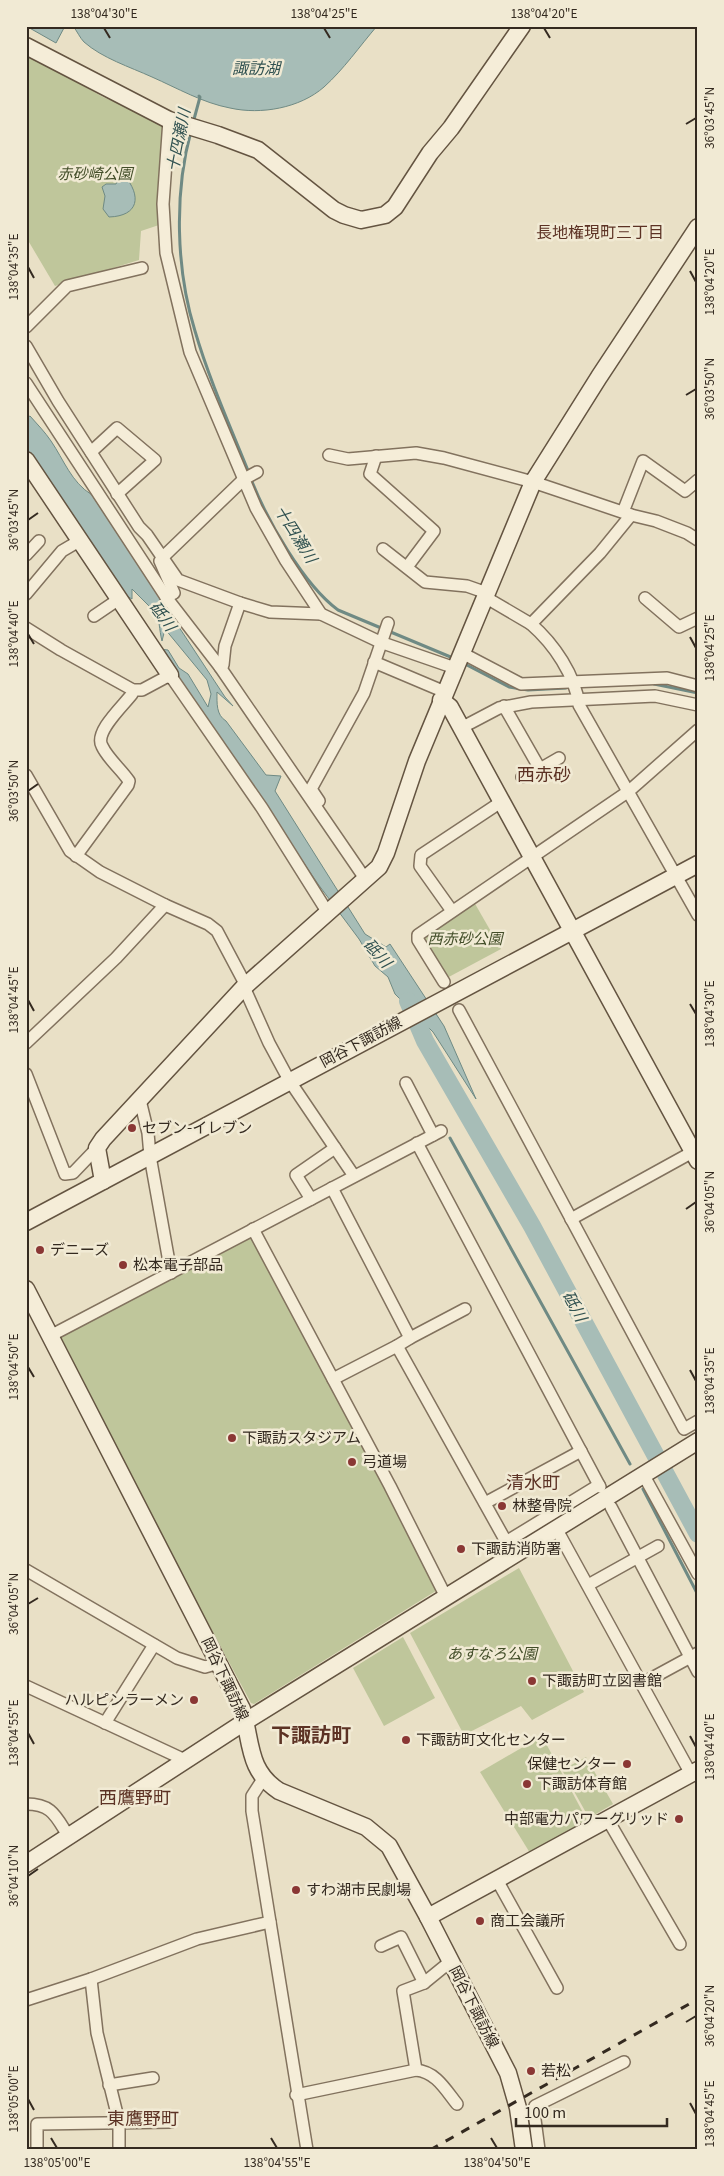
<svg xmlns="http://www.w3.org/2000/svg" width="724" height="2176" viewBox="0 0 724 2176" font-family="Georgia,'Noto Sans JP',serif">
<rect width="100%" height="100%" fill="#e9e0c6"/>
<g fill="#bfc69b">
<polygon points="26,54 103,97 165,124 162,224 141,231 139,260 55,286 26,237"/>
<polygon points="474,902 501,949 445,979 421,939"/>
<polygon points="252,1234 439,1589 254,1704 251,1703 187,1584 60,1335"/>
<polygon points="519,1568 584,1692 532,1720 521,1706 464,1735 410,1633"/>
<polygon points="403,1637 435,1698 384,1726 353,1668"/>
<polygon points="542,1736 587,1820 530,1853 480,1772"/>
<polygon points="586,1757 613,1804 589,1818 562,1770"/>
</g>
<g fill="#a7bdb7" stroke="#6f8a84">
<polygon points="26,26 65,26 56,43"/>
<path d="M73,26h304c-18,21 -33,43 -53,61 -24,21 -63,28 -94,21 -27,-5 -53,-20 -78,-31 -22,-10 -50,-19 -68,-35 -4,-4 -7,-11 -11,-16z"/>
<path d="M124,175c18,21 15,41 -15,42l-6,-8 2,-13 -3,-9 4,-3h10l4,-8z"/>
<path d="M30,416c7,8 15,16 21,25 13,19 20,41 41,54l133,202 8,9 -16,-14c0,11 -1,23 9,29l40,54 15,1 -6,15 90,143 21,13 4,-3 54,82 32,73 -43,-67 -38,-38 -7,-17 -13,-11 -16,-27 -41,-55 -159,-235 9,1 11,18 9,6 20,33 3,-13 -4,-14 -42,-51 -3,12c-3,-11 -2,-23 -8,-32l-2,3 -3,-6 -17,-17v10l-7,-4 -99,-146v-31z"/>
</g>
<g fill="none" stroke-linecap="round" stroke-linejoin="round">
<g stroke="#6f8a84" stroke-width="3">
<polyline points="193,123 200,97 199,96"/>
<path d="M191,131c-17,62 -15,139 4,200 14,48 35,95 54,142"/>
<path d="M251,479c16,41 52,105 87,131l115,48"/>
<polyline points="463,663 509,687 528,690 566,688"/>
<polyline points="654,684 698,693"/>
<polyline points="450,1138 630,1464"/>
<polyline points="643,1489 698,1595"/>
</g>
<polyline stroke="#a7bdb7" stroke-width="18" points="408,1001 425,1041 532,1226 698,1534"/>
<g stroke="#82725e" stroke-width="14">
<g id="street">
<polyline points="169,120 163,204 166,253 190,352 256,508 286,561 321,614 380,642 455,668"/>
<polyline points="26,327 67,286 142,268"/>
<polyline points="26,346 58,401 139,527 147,535 178,580 240,603 270,612 321,614"/>
<polyline points="26,383 166,597 220,667 366,880"/>
<polyline points="91,452 117,428 155,460 117,494"/>
<polyline points="329,455 348,459 416,453 444,458 533,482 631,515 656,521 687,533 698,540"/>
<polyline points="376,456 370,474 434,531 407,567"/>
<polyline points="623,512 643,461 685,491 698,480"/>
<polyline points="383,549 425,582 467,586 487,593"/>
<polyline points="26,555 39,541"/>
<polyline points="26,594 62,551 79,541"/>
<polyline points="166,597 174,593 160,561 163,557 244,479 257,472"/>
<polyline points="485,597 531,624 600,553 631,515"/>
<polyline points="645,598 679,627 698,618"/>
<polyline points="94,616 119,599"/>
<path d="M531,624c23,20 44,51 48,81l119,210"/>
<polyline points="26,628 61,650 133,690 142,690 170,675 262,808 328,913"/>
<polyline points="462,653 521,684 667,678 698,686"/>
<polyline points="374,662 445,692"/>
<polyline points="220,667 223,665 225,646 240,603"/>
<polyline points="504,706 540,769 522,777"/>
<polyline points="461,728 499,708 531,702 655,696 698,705"/>
<polyline points="540,769 559,758"/>
<polyline points="26,775 70,851 100,872 165,905 208,924 217,931 243,980 244,987 269,1043 289,1080 354,1176"/>
<polyline points="319,801 311,789 364,693 388,623"/>
<path d="M76,856l52,-71 1,-4c-8,-12 -21,-22 -27,-35 -8,-14 21,-40 30,-52l1,-4"/>
<polyline points="452,911 420,866 421,855 501,802"/>
<polyline points="444,982 418,940 418,935 629,791 698,730"/>
<polyline points="459,1010 684,1429 698,1421"/>
<polyline points="26,1043 116,958 165,905"/>
<polyline points="26,1074 65,1174 73,1173 97,1148"/>
<polyline points="406,1083 433,1135"/>
<polyline points="140,1100 148,1133 150,1156 171,1273"/>
<polyline points="417,1143 600,1487"/>
<polyline points="332,1188 410,1338 397,1346 513,1554"/>
<polyline points="311,1199 296,1175 335,1148"/>
<polyline points="571,1219 698,1149"/>
<polyline points="253,1229 390,1486 446,1597"/>
<polyline points="50,1336 441,1131"/>
<polyline points="410,1338 465,1309"/>
<polyline points="333,1379 397,1346"/>
<polyline points="643,1474 698,1574"/>
<polyline points="485,1503 581,1451"/>
<polyline points="611,1507 698,1672"/>
<polyline points="556,1528 691,1774"/>
<polyline points="506,1542 599,1485"/>
<polyline points="26,1570 177,1658 205,1667 219,1663"/>
<polyline points="588,1585 658,1546"/>
<polyline points="641,1684 698,1653"/>
<polyline points="26,1686 185,1760"/>
<polyline points="105,1723 154,1645"/>
<polyline points="263,1779 252,1796 252,1811 307,2150"/>
<path d="M26,1804c27,0 30,13 43,33"/>
<polyline points="608,1820 680,1944"/>
<polyline points="497,1880 557,1988"/>
<polyline points="381,1946 401,1937 424,1983"/>
<polyline points="91,1979 97,2033 119,2122 119,2150"/>
<polyline points="26,2000 91,1979 197,1939 270,1922"/>
<polyline points="416,2070 403,1991 424,1983 451,1961"/>
<polyline points="109,2085 153,2078"/>
<path d="M296,2095l120,-25c20,2 29,19 41,34"/>
<polyline points="37,2150 37,2124 171,2122"/>
<polyline points="539,2150 534,2112 535,2106 624,2062"/>
</g>
</g>
<g stroke="#645441" stroke-width="19">
<g id="secondary">
<polyline points="26,46 169,120 218,135 258,150 334,210 344,215 361,220 385,215 395,207 430,153 451,128 522,26"/>
<polyline points="26,460 170,675"/>
<polyline points="441,700 450,707 698,1161"/>
<polyline points="103,1181 97,1148 103,1139 244,987 379,867 386,853 417,761 533,482 599,377 698,227"/>
<polyline points="26,1222 698,864"/>
<path d="M26,1289l216,420c10,33 5,61 37,82l87,36 23,19 39,71 80,156 10,35 6,42"/>
<polyline points="26,1864 246,1721 698,1441"/>
<polyline points="428,1917 698,1770"/>
</g>
</g>
<use href="#street" stroke="#f5edd8" stroke-width="11"/>
<use href="#secondary" stroke="#f5edd8" stroke-width="16"/>
<polyline stroke="#342a20" stroke-width="3" stroke-dasharray="9 9" stroke-linecap="butt" points="430,2150 698,1999"/>
</g>
<path fill="none" stroke="#342a20" stroke-width="2" d="M104,28l6,10M324,28l6,10M544,28l6,10M686,124l10,-6M28,267l6,11M690,271l6,11M686,395l10,-6M28,520l10,-7M28,634l6,10M690,637l6,11M28,791l10,-7M28,1000l6,11M690,1004l6,10M686,1209l10,-7M28,1367l6,10M690,1370l6,11M28,1604l10,-6M28,1733l6,11M690,1736l6,11M28,1876l10,-7M686,2022l10,-6M28,2099l6,11M690,2103l6,11M51,2138l6,10M271,2138l6,10M491,2138l6,10"/>
<g fill="#8a3734" stroke="#f1ead4" stroke-width="2">
<circle cx="132" cy="1128" r="5"/>
<circle cx="40" cy="1250" r="5"/>
<circle cx="123" cy="1265" r="5"/>
<circle cx="232" cy="1438" r="5"/>
<circle cx="352" cy="1462" r="5"/>
<circle cx="502" cy="1506" r="5"/>
<circle cx="461" cy="1549" r="5"/>
<circle cx="532" cy="1681" r="5"/>
<circle cx="194" cy="1700" r="5"/>
<circle cx="406" cy="1740" r="5"/>
<circle cx="627" cy="1764" r="5"/>
<circle cx="527" cy="1784" r="5"/>
<circle cx="679" cy="1819" r="5"/>
<circle cx="296" cy="1890" r="5"/>
<circle cx="480" cy="1921" r="5"/>
<circle cx="531" cy="2071" r="5"/>
</g>
<g text-anchor="middle" stroke-width="5" stroke-linejoin="round" paint-order="stroke">
<g font-size="15" font-style="italic" fill="#434e29" stroke="#f1ead4">
<text x="95" y="179">赤砂崎公園</text>
<text x="465" y="944">西赤砂公園</text>
<text x="492" y="1659">あすなろ公園</text>
</g>
<g font-size="15" fill="#342a20" stroke="#f1ead4">
<text transform="translate(361 1042) rotate(-28)" y="5">岡谷下諏訪線</text>
<text transform="translate(225 1679) rotate(65)" y="5">岡谷下諏訪線</text>
<text transform="translate(474 2007) rotate(63)" y="5">岡谷下諏訪線</text>
</g>
<g font-size="15" fill="#342a20" stroke="#f1ead4" text-anchor="start">
<text x="142" y="1133">セブン-イレブン</text>
<text x="50" y="1255">デニーズ</text>
<text x="133" y="1270">松本電子部品</text>
<text x="242" y="1443">下諏訪スタジアム</text>
<text x="362" y="1467">弓道場</text>
<text x="512" y="1511">林整骨院</text>
<text x="471" y="1554">下諏訪消防署</text>
<text x="542" y="1686">下諏訪町立図書館</text>
<text x="184" y="1705" text-anchor="end">ハルピンラーメン</text>
<text x="416" y="1745">下諏訪町文化センター</text>
<text x="617" y="1769" text-anchor="end">保健センター</text>
<text x="537" y="1789">下諏訪体育館</text>
<text x="669" y="1824" text-anchor="end">中部電力パワーグリッド</text>
<text x="306" y="1895">すわ湖市民劇場</text>
<text x="490" y="1926">商工会議所</text>
<text x="541" y="2076">若松</text>
</g>
<g font-size="16" font-style="italic" fill="#315251" stroke="#f1ead4">
<text x="256" y="74">諏訪湖</text>
<text transform="translate(178 140) rotate(-79)" y="6">十四瀬川</text>
<text transform="translate(296 534) rotate(58)" y="6">十四瀬川</text>
<text transform="translate(163 616) rotate(54)" y="6">砥川</text>
<text transform="translate(378 953) rotate(48)" y="6">砥川</text>
<text transform="translate(575 1306) rotate(62)" y="6">砥川</text>
</g>
<g font-size="16" fill="#5c3224" stroke="#f1ead4">
<text x="600" y="238">長地権現町三丁目</text>
</g>
<g font-size="18" fill="#5c3224" stroke="#f1ead4">
<text x="544" y="781">西赤砂</text>
<text x="533" y="1489">清水町</text>
<text x="135" y="1804">西鷹野町</text>
<text x="143" y="2125">東鷹野町</text>
</g>
<g font-size="20" font-weight="bold" fill="#5c3224" stroke="#f1ead4">
<text x="311" y="1742">下諏訪町</text>
</g>
</g>
<rect width="724" height="2176" fill="none" stroke="#f1ead4" stroke-width="55"/>
<path d="M516 2118v8h151v-8" fill="none" stroke="#342a20" stroke-width="2.5"/>
<text x="524" y="2118" font-size="15" fill="#342a20" stroke="#f1ead4" stroke-width="4" paint-order="stroke">100 m</text>
<rect x="28" y="28" width="668" height="2120" fill="none" stroke="#342a20" stroke-width="2"/>
<g font-size="12" text-anchor="middle" fill="#342a20">
<text x="104" y="18">138°04'30"E</text>
<text x="324" y="18">138°04'25"E</text>
<text x="544" y="18">138°04'20"E</text>
<text transform="translate(710 118) rotate(-90)" y="4">36°03'45"N</text>
<text transform="translate(14 267) rotate(-90)" y="4">138°04'35"E</text>
<text transform="translate(710 282) rotate(-90)" y="4">138°04'20"E</text>
<text transform="translate(710 389) rotate(-90)" y="4">36°03'50"N</text>
<text transform="translate(14 520) rotate(-90)" y="4">36°03'45"N</text>
<text transform="translate(14 634) rotate(-90)" y="4">138°04'40"E</text>
<text transform="translate(710 648) rotate(-90)" y="4">138°04'25"E</text>
<text transform="translate(14 791) rotate(-90)" y="4">36°03'50"N</text>
<text transform="translate(14 1000) rotate(-90)" y="4">138°04'45"E</text>
<text transform="translate(710 1014) rotate(-90)" y="4">138°04'30"E</text>
<text transform="translate(710 1202) rotate(-90)" y="4">36°04'05"N</text>
<text transform="translate(14 1367) rotate(-90)" y="4">138°04'50"E</text>
<text transform="translate(710 1381) rotate(-90)" y="4">138°04'35"E</text>
<text transform="translate(14 1604) rotate(-90)" y="4">36°04'05"N</text>
<text transform="translate(14 1733) rotate(-90)" y="4">138°04'55"E</text>
<text transform="translate(710 1747) rotate(-90)" y="4">138°04'40"E</text>
<text transform="translate(14 1876) rotate(-90)" y="4">36°04'10"N</text>
<text transform="translate(710 2016) rotate(-90)" y="4">36°04'20"N</text>
<text transform="translate(14 2099) rotate(-90)" y="4">138°05'00"E</text>
<text transform="translate(710 2114) rotate(-90)" y="4">138°04'45"E</text>
<text x="57" y="2167">138°05'00"E</text>
<text x="277" y="2167">138°04'55"E</text>
<text x="497" y="2167">138°04'50"E</text>
</g>
</svg>
